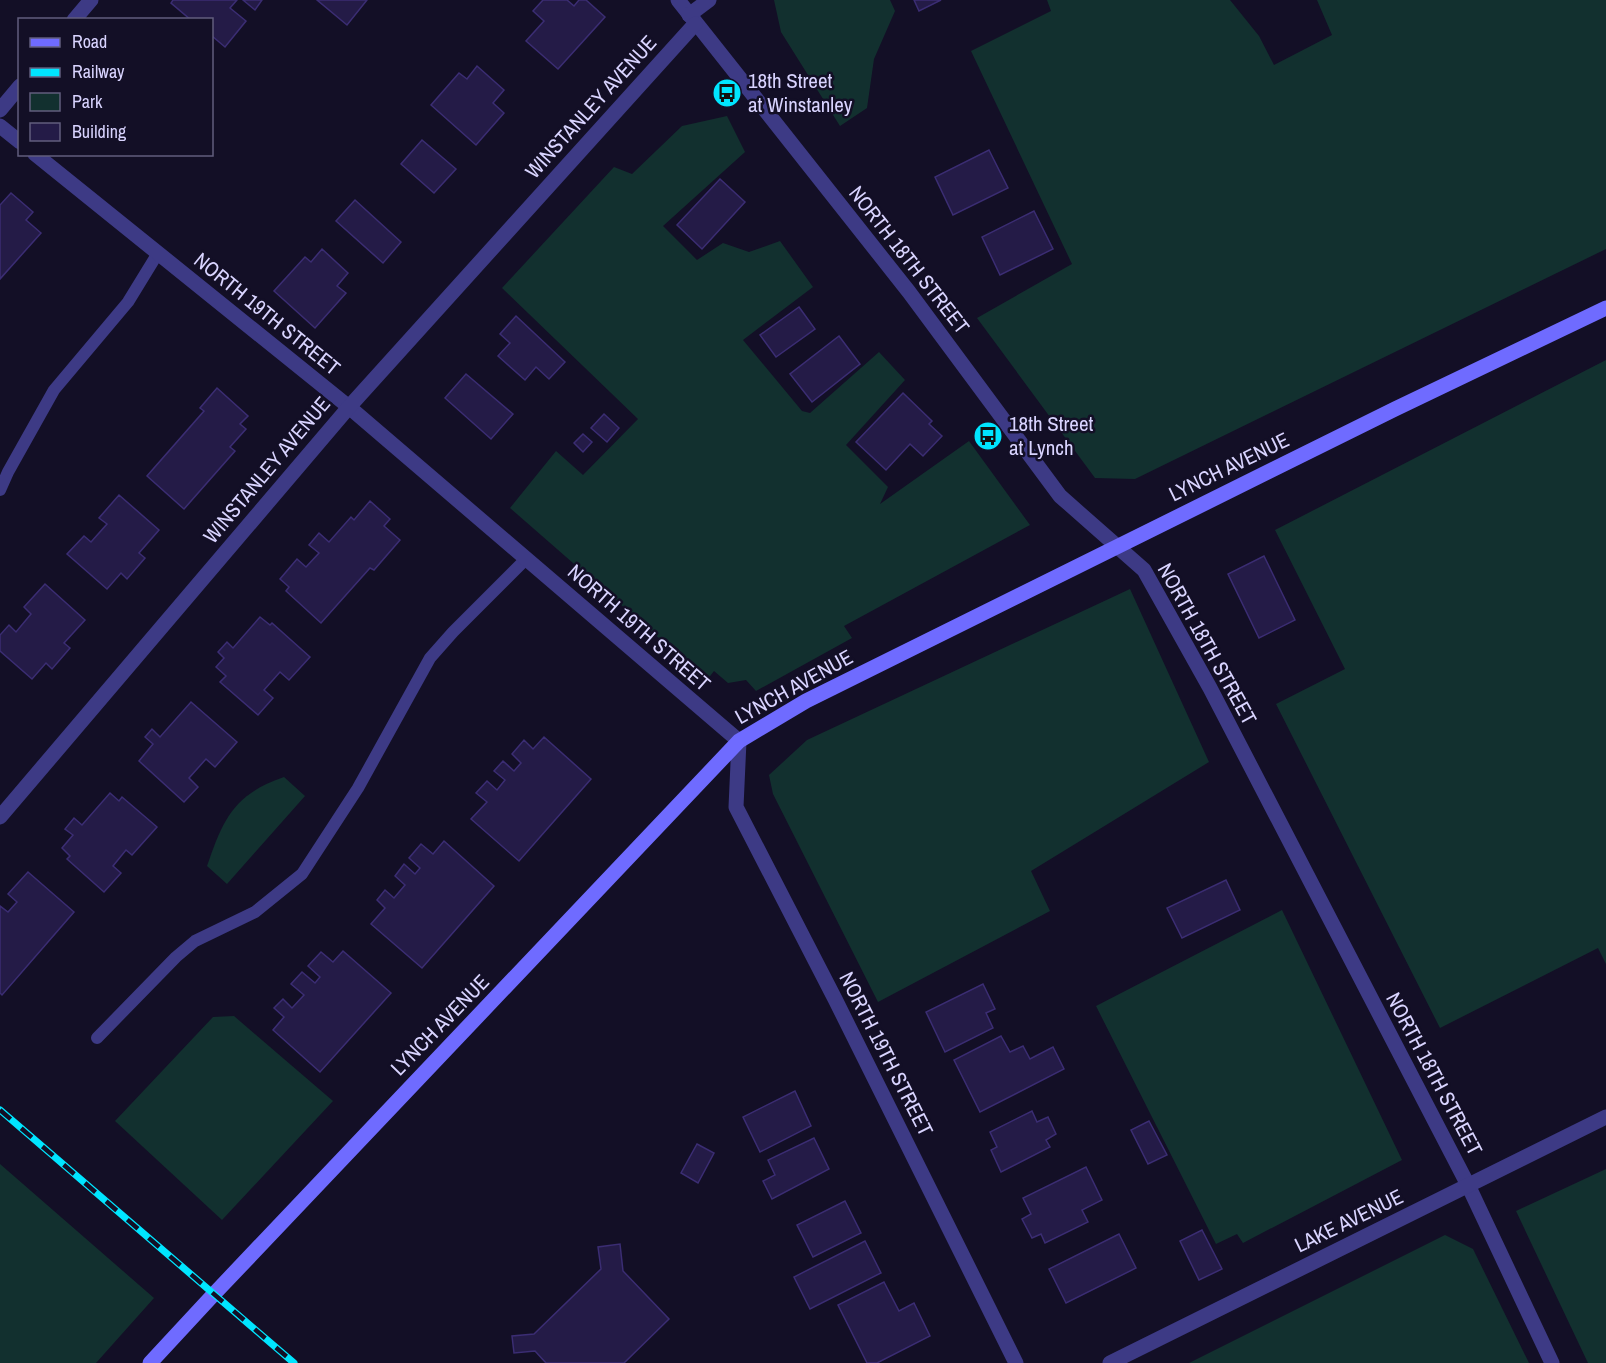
<svg xmlns="http://www.w3.org/2000/svg" width="1606" height="1363" viewBox="0 0 1606 1363" font-family="'Archivo Narrow',sans-serif">
<rect width="100%" height="100%" fill="#130f26"/>
<g fill="#12302f">
<polygon points="774,0 890,0 895,11 874,59 867,108 840,126 781,32"/>
<polygon points="1047,0 1230,0 1259,36 1274,65 1332,35 1317,0 1606,0 1606,249 1135,479 1095,478 977,318 1072,264 971,51 1051,11"/>
<polygon points="727,116 745,152 663,226 697,260 723,243 749,252 780,241 813,287 743,340 802,411 810,413 879,352 905,380 846,445 888,487 880,504 969,441 1030,525 844,626 852,638 756,691 746,680 728,683 714,671 707,680 510,508 556,451 583,475 638,419 502,288 614,167 632,174 682,126"/>
<polygon points="1606,360 1606,964 1598,948 1440,1028 1276,704 1345,669 1275,530"/>
<polygon points="1130,589 1209,762 1031,871 1050,911 878,1002 773,794 769,775 807,740"/>
<path d="M284,777l21,19 -78,88 -20,-18c16,-47 27,-72 77,-89z"/>
<polygon points="1282,910 1402,1160 1243,1243 1237,1234 1216,1244 1096,1006"/>
<polygon points="234,1016 333,1101 222,1220 115,1121 213,1017"/>
<polygon points="0,1164 154,1298 96,1363 0,1363"/>
<polygon points="1606,1169 1606,1363 1588,1363 1516,1211"/>
<polygon points="1445,1235 1473,1249 1529,1363 1189,1363"/>
</g>
<g fill="#241b47" stroke="#3b2d73" stroke-width="1.5">
<polygon points="173,0 237,0 230,8 246,21 225,47 212,36 212,20 191,20 171,3"/>
<polygon points="243,0 262,0 255,10"/>
<polygon points="317,0 367,0 347,25"/>
<polygon points="543,0 567,0 574,6 579,0 586,0 605,17 558,69 526,41 544,21 533,11"/>
<polygon points="914,0 941,0 919,11"/>
<polygon points="477,66 504,90 493,103 504,113 476,145 431,105 459,73 467,79"/>
<polygon points="422,140 456,169 434,193 401,164"/>
<polygon points="989,150 1008,188 953,215 935,177"/>
<polygon points="720,179 745,202 702,249 677,225"/>
<polygon points="11,193 33,212 26,220 41,233 0,279 0,205"/>
<polygon points="355,200 401,242 383,263 336,221"/>
<polygon points="1034,211 1053,249 1000,275 982,237"/>
<polygon points="322,249 348,273 337,286 346,293 315,328 274,291 305,257 311,262"/>
<polygon points="799,307 815,329 776,357 760,335"/>
<polygon points="516,316 565,362 549,379 536,367 525,380 498,356 510,343 500,334"/>
<polygon points="839,336 860,364 812,402 790,374"/>
<polygon points="466,374 513,414 491,439 445,398"/>
<polygon points="217,388 248,416 240,424 246,429 230,447 235,451 184,509 147,476 204,411 200,408"/>
<polygon points="903,393 932,421 929,424 942,436 923,456 910,444 886,470 856,442"/>
<polygon points="604,414 619,428 607,442 591,428"/>
<polygon points="583,434 592,442 583,452 574,443"/>
<polygon points="119,495 159,530 139,553 145,558 127,579 121,573 107,589 67,554 84,536 91,542 107,524 99,518"/>
<polygon points="370,501 390,519 384,526 400,540 374,570 370,568 321,623 286,591 289,587 280,579 297,559 306,567 319,553 309,545 319,533 329,542 351,517 354,520"/>
<polygon points="1264,556 1295,620 1259,638 1228,574"/>
<polygon points="45,584 85,620 64,643 70,648 52,669 46,663 32,679 0,651 0,635 9,625 16,632 31,614 24,607"/>
<polygon points="260,617 270,625 272,623 310,657 289,680 280,672 264,690 273,698 258,715 220,682 226,676 216,667 224,658 218,652 227,642 233,648"/>
<polygon points="191,702 237,742 215,767 206,759 189,778 198,787 184,802 139,761 153,744 145,737 152,729 160,737"/>
<polygon points="544,737 591,779 519,861 471,819 487,802 476,793 487,781 497,790 505,780 494,771 503,761 514,771 521,763 512,754 524,740 533,749"/>
<polygon points="110,793 119,801 122,797 157,827 132,855 126,850 113,866 121,873 104,892 67,859 70,856 62,848 73,835 65,829 74,818 82,825"/>
<polygon points="444,841 494,886 422,968 371,924 385,908 377,900 385,890 394,898 405,885 395,876 404,864 415,874 420,868 409,858 421,844 433,854"/>
<polygon points="28,872 74,912 2,995 0,993 0,906 8,912 17,902 8,894"/>
<polygon points="1226,880 1240,910 1182,938 1167,908"/>
<polygon points="343,951 391,993 320,1072 273,1030 284,1017 274,1008 283,999 292,1008 304,995 291,984 302,972 315,983 320,977 308,966 321,952 333,962"/>
<polygon points="983,984 995,1009 986,1013 993,1028 945,1052 926,1012"/>
<polygon points="1001,1036 1010,1052 1023,1046 1030,1059 1053,1047 1064,1069 980,1112 954,1060"/>
<polygon points="795,1091 811,1126 760,1152 743,1117"/>
<polygon points="1032,1111 1037,1122 1048,1117 1056,1134 1046,1140 1050,1147 1001,1172 991,1150 997,1147 990,1132"/>
<polygon points="1149,1121 1167,1155 1148,1164 1131,1130"/>
<polygon points="814,1138 829,1169 772,1199 763,1181 775,1175 768,1160"/>
<polygon points="697,1144 714,1153 698,1183 681,1173"/>
<polygon points="1086,1167 1102,1200 1082,1210 1088,1222 1045,1243 1041,1234 1032,1238 1022,1219 1031,1214 1023,1198"/>
<polygon points="845,1201 861,1233 813,1257 797,1225"/>
<polygon points="1202,1230 1222,1269 1199,1280 1180,1241"/>
<polygon points="1119,1234 1136,1268 1066,1303 1049,1269"/>
<polygon points="865,1241 881,1273 810,1309 794,1277"/>
<polygon points="620,1244 623,1271 669,1319 624,1363 546,1363 535,1351 514,1353 512,1336 534,1334 601,1269 598,1247"/>
<polygon points="884,1282 899,1311 914,1303 930,1336 877,1363 867,1363 838,1305"/>
</g>
<g fill="none" stroke-linecap="round" stroke-linejoin="round">
<g stroke="#3d3a85" stroke-width="12">
<polyline points="0,490 8,472 54,390 128,302 158,253"/>
<polyline points="97,1038 176,957 195,941 255,912 302,874 358,788 430,658 453,632 526,559"/>
</g>
<g stroke="#3d3a85" stroke-width="15">
<polyline points="678,0 909,292 1060,496 1144,570 1210,688 1468,1185 1552,1363"/>
<polyline points="689,15 709,0"/>
<polyline points="74,20 91,0"/>
<polyline points="0,110 20,86"/>
<polyline points="0,126 20,142"/>
<polyline points="35,154 349,407 739,741 736,807 835,999 1016,1363"/>
<polyline points="0,817 349,407 695,24"/>
<polyline points="1110,1363 1606,1117"/>
</g>
<polyline stroke="#6f6bff" stroke-width="15" points="150,1363 214,1294 739,741 806,701 1395,409 1606,308"/>
<g stroke="#00e5ff" stroke-width="7">
<polyline id="rail" points="0,1110 294,1363"/>
</g>
<use href="#rail" stroke="#130f26" stroke-width="4.5" stroke-dasharray="14" stroke-linecap="butt"/>
</g>
<defs>
<g id="bus-disc" transform="scale(1.5)"><circle r="9.5" fill="#00e5ff" stroke="#130f26"/><path d="M-5-6H5V4H4V6H2V4H-2V6H-4V4H-5ZM-3.5-4V0h7V-4ZM-3.5 1.2v1.5H-2V1.2ZM2 1.2v1.5H3.5V1.2Z" fill="#111"/></g>
</defs>
<g fill-rule="evenodd">
<use href="#bus-disc" x="727" y="93"/>
<use href="#bus-disc" x="988" y="436"/>
</g>
<g text-anchor="middle" stroke-width="5" stroke-linejoin="round" paint-order="stroke">
<g font-size="21" fill="#d9d4ff" stroke="#130f26" text-anchor="start">
<text x="748" y="88">18th Street<tspan x="748" dy="24">at Winstanley</tspan></text>
<text x="1009" y="431">18th Street<tspan x="1009" dy="24">at Lynch</tspan></text>
</g>
<g font-size="21" fill="#d9d4ff" stroke="#130f26">
<text transform="translate(591 107) rotate(-48)" y="7">WINSTANLEY AVENUE</text>
<text transform="translate(909 260) rotate(52)" y="7">NORTH 18TH STREET</text>
<text transform="translate(267 314) rotate(39)" y="7">NORTH 19TH STREET</text>
<text transform="translate(1229 467) rotate(-26)" y="7">LYNCH AVENUE</text>
<text transform="translate(267 470) rotate(-50)" y="7">WINSTANLEY AVENUE</text>
<text transform="translate(639 628) rotate(41)" y="7">NORTH 19TH STREET</text>
<text transform="translate(1207 644) rotate(61)" y="7">NORTH 18TH STREET</text>
<text transform="translate(794 687) rotate(-29)" y="7">LYNCH AVENUE</text>
<text transform="translate(440 1025) rotate(-46)" y="7">LYNCH AVENUE</text>
<text transform="translate(886 1054) rotate(63)" y="7">NORTH 19TH STREET</text>
<text transform="translate(1434 1074) rotate(62)" y="7">NORTH 18TH STREET</text>
<text transform="translate(1349 1221) rotate(-26)" y="7">LAKE AVENUE</text>
</g>
</g>
<rect x="18" y="18" width="195" height="138" fill="#130f26" stroke="#625e7d" stroke-width="1.5"/>
<rect x="30" y="38" width="30" height="9" fill="#6f6bff" stroke="#625e7d" stroke-width="1.5"/>
<text x="72" y="48" font-size="18" fill="#d9d4ff">Road</text>
<rect x="30" y="68" width="30" height="9" fill="#00e5ff" stroke="#625e7d" stroke-width="1.5"/>
<text x="72" y="78" font-size="18" fill="#d9d4ff">Railway</text>
<rect x="30" y="93" width="30" height="18" fill="#12302f" stroke="#625e7d" stroke-width="1.5"/>
<text x="72" y="108" font-size="18" fill="#d9d4ff">Park</text>
<rect x="30" y="123" width="30" height="18" fill="#241b47" stroke="#625e7d" stroke-width="1.5"/>
<text x="72" y="138" font-size="18" fill="#d9d4ff">Building</text>
</svg>
